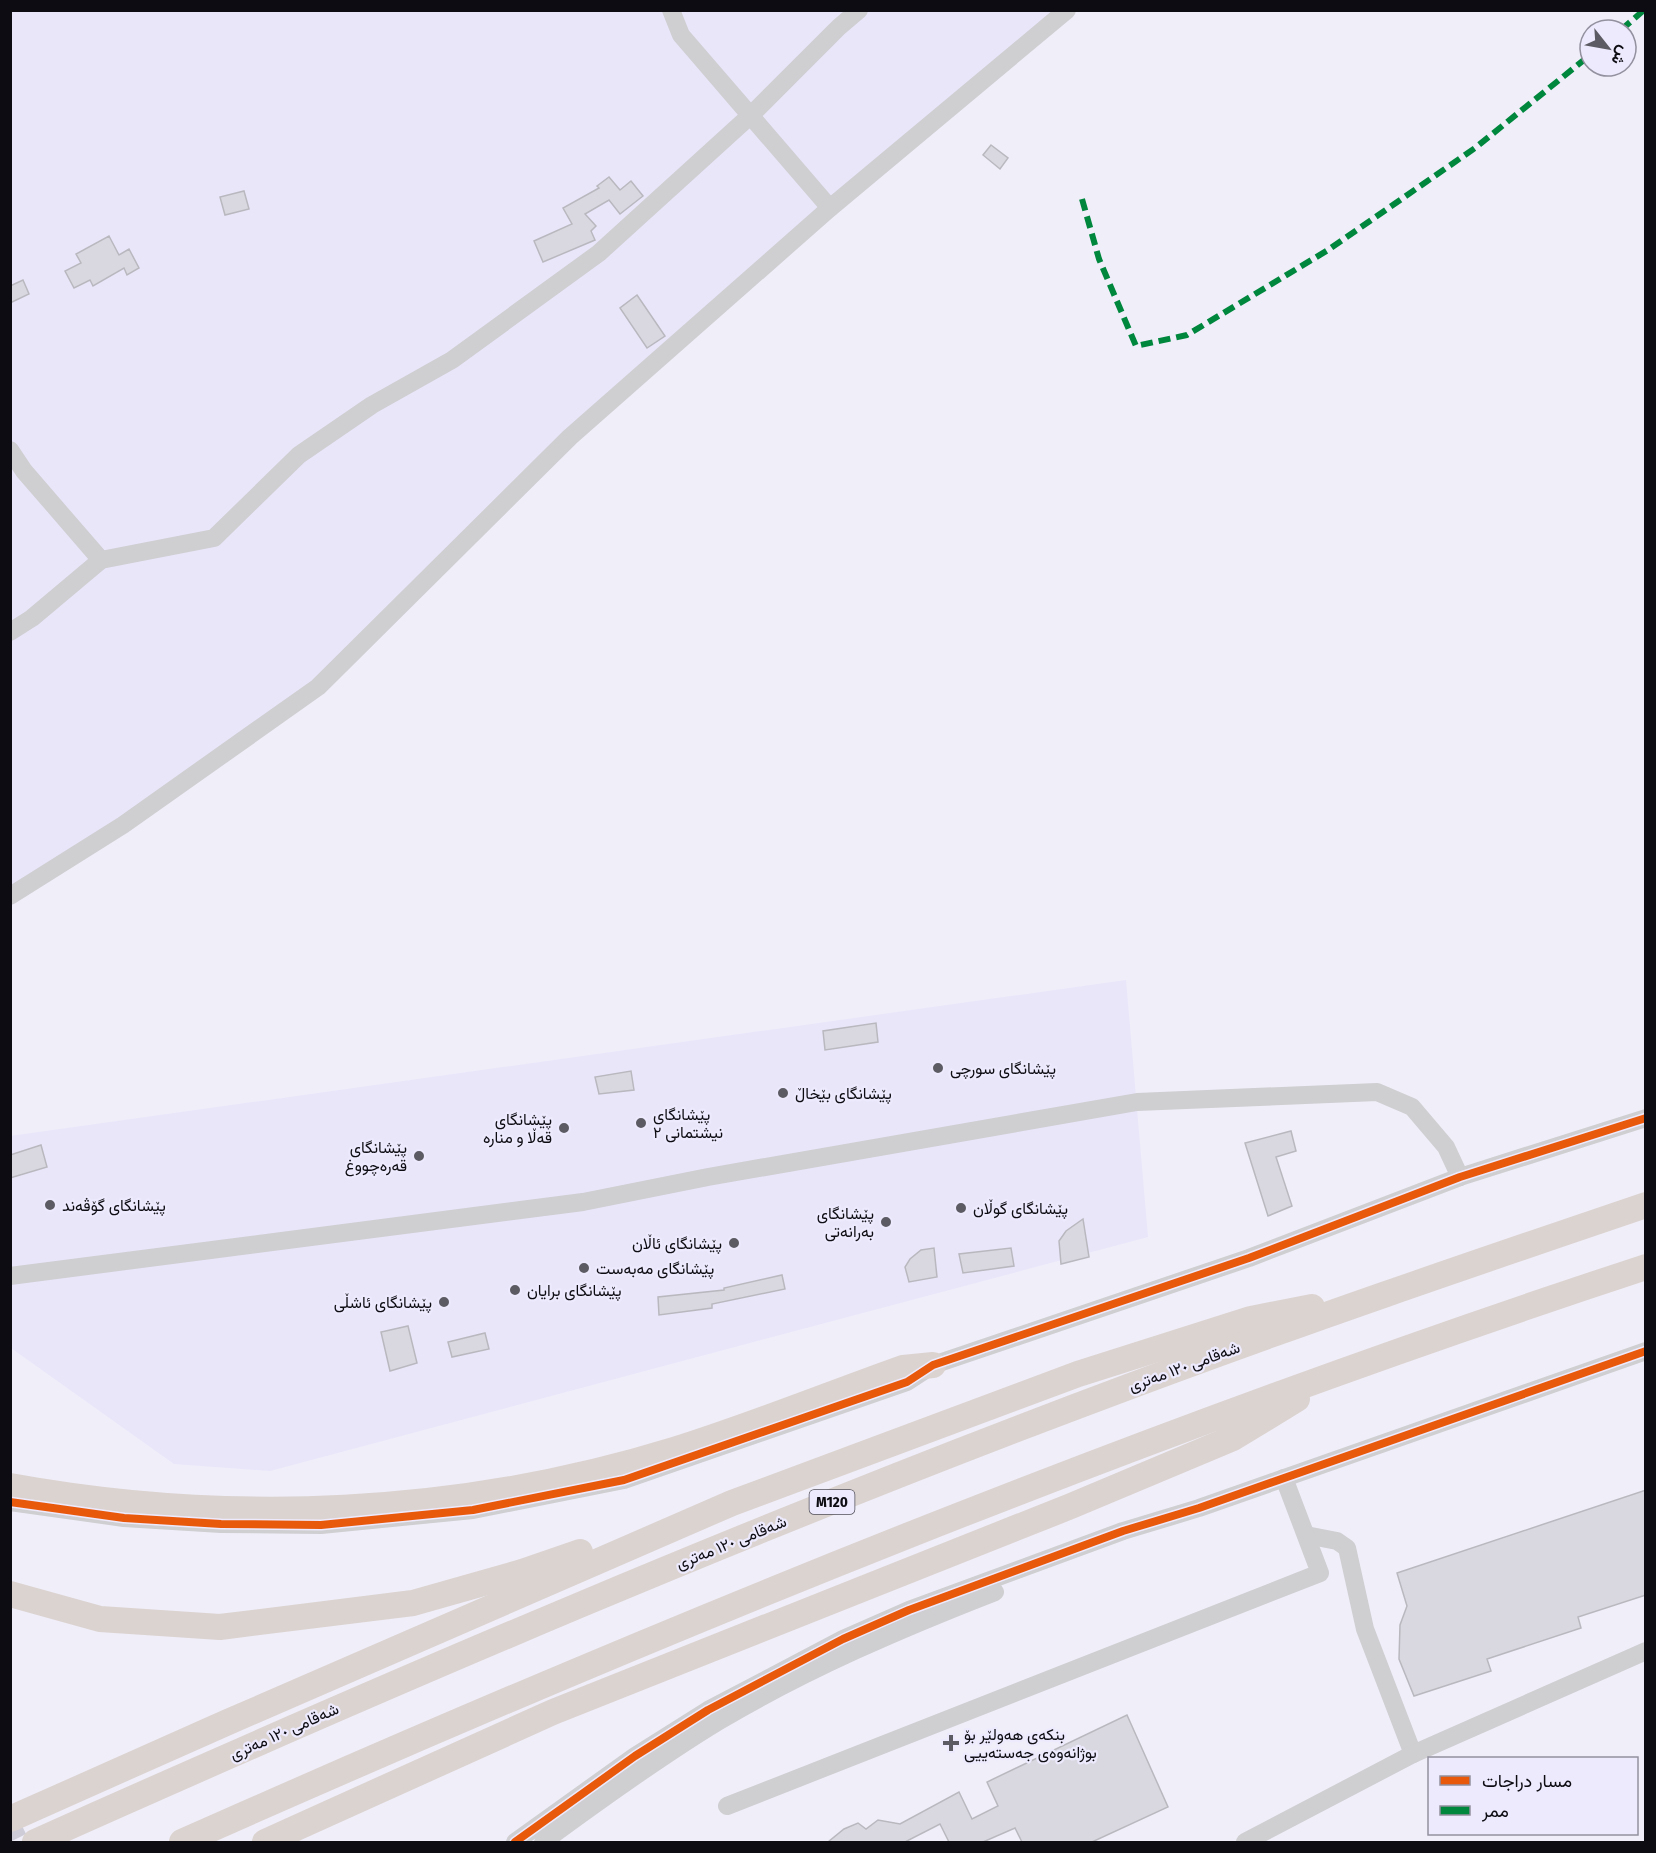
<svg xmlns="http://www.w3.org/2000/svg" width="1656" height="1853" viewBox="0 0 1656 1853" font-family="'Fira Sans Condensed',Vazirmatn,sans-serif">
<rect width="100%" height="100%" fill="#f0eef9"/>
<g fill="#e9e6fa">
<polygon points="11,11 1067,11 570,437 318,687 11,896"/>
<polygon points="1126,980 1148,1237 270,1471 174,1464 11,1348 10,1136"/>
</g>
<g fill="#d9d8e0" stroke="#b9b8bf" stroke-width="1.5">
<polygon points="991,145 1008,158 1000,169 983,155"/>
<polygon points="609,177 620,190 631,181 643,196 620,214 609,200 585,214 596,226 591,231 595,240 543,262 534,241 572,224 563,208 599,188 597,186"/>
<polygon points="244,191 249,209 225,215 220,197"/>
<polygon points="109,236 119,255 129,249 139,268 127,275 124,268 93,286 90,280 74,288 65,271 81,263 76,254"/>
<polygon points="23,280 29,294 10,303 10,286"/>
<polygon points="637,295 665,336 647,348 620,308"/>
<polygon points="876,1023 878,1042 825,1050 823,1031"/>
<polygon points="631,1071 634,1090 599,1094 595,1077"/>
<polygon points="1291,1131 1296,1151 1276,1157 1292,1206 1268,1216 1245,1143"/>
<polygon points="41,1145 47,1167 10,1178 10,1155"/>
<polygon points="1083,1219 1089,1257 1061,1264 1059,1241 1066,1231"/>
<polygon points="934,1248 937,1277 909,1282 905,1267 910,1259 921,1250"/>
<polygon points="1011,1248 1014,1266 963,1273 959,1254"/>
<polygon points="782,1275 785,1289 712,1304 712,1308 659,1315 658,1297 724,1290 724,1288"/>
<polygon points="408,1326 417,1363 390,1371 381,1332"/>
<polygon points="485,1333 489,1349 452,1357 448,1342"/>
<polygon points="1646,1490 1646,1595 1578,1617 1581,1628 1487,1659 1491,1671 1414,1696 1399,1659 1400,1625 1407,1606 1397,1573"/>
<polygon points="1127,1715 1168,1807 1092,1842 1022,1842 1015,1828 983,1842 949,1842 940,1824 905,1842 828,1842 844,1829 858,1823 866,1829 878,1820 900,1824 959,1792 972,1819 998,1806 987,1782"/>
</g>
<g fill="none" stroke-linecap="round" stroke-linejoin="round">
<polyline stroke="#ceccd6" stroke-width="18" stroke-dasharray="18 9" stroke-linecap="butt" points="10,1822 20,1842"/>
<g stroke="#cfced1" stroke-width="18">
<polyline points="671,10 681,35 830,208"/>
<polyline points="10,450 24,471 101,560"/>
<polyline points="10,632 32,618 101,560 214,538 299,455 372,405 452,360 599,253 752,114 839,27 859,10"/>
<polyline points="10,896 123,825 318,687 570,437 830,208 1067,10"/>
<polyline points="10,1276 583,1202 708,1177 1137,1102 1377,1092 1412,1107 1446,1147 1460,1177"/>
<polyline points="10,1502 124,1518 221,1524 321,1525 473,1510 624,1480 907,1382 933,1365 1249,1258 1460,1177 1646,1118"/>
<polyline points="1306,1535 1337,1541 1347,1548 1365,1629 1413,1754"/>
<polyline points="727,1806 1320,1573 1284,1478"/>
<polyline points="515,1842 635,1756 708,1710 843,1639 909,1610 1123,1531 1199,1508 1646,1351"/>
<path d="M543,1842c57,-42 115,-84 176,-121 88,-52 181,-92 276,-129"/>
<polyline points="1245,1842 1413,1754 1646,1651"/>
</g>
<g stroke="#dbd3d0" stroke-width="26">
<path d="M10,1486c220,40 450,30 664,-36 77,-24 153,-55 229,-82l30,-3"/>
<polyline points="10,1594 100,1619 220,1627 413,1603 522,1572 580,1552"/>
<polyline points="10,1819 228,1722 732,1503 1078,1374 1251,1319 1312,1307"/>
<path d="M35,1842c360,-161 723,-317 1093,-455 171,-64 344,-123 518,-182"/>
<path d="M182,1842c479,-213 965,-411 1464,-575"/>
<polyline points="265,1842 553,1712 1071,1506 1233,1438 1297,1399"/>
</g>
<g stroke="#00873e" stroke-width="6" stroke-dasharray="12 6" stroke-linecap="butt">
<polyline points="1621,30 1644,10"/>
<polyline points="1082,199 1099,259 1136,346 1187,335 1328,250 1475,148 1590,55"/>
</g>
<g stroke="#edeafd" stroke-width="11">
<g id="cycleway">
<polyline points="10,1502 124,1518 221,1524 321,1525 473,1510 624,1480 907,1382 933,1365 1249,1258 1460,1177 1646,1118"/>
<polyline points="515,1842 635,1756 708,1710 843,1639 909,1610 1123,1531 1199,1508 1646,1351"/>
</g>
</g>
<use href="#cycleway" stroke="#e8590c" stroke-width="8"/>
</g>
<g fill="#5c5b63" stroke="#edeafd" stroke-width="2">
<circle cx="938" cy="1068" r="6"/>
<circle cx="783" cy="1093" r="6"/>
<circle cx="641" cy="1123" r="6"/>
<circle cx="564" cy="1128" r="6"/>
<circle cx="419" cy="1156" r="6"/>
<circle cx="50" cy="1205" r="6"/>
<circle cx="961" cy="1208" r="6"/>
<circle cx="886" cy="1222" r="6"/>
<circle cx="734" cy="1243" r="6"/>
<circle cx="584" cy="1268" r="6"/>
<circle cx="515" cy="1290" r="6"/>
<circle cx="444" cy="1302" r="6"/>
<path d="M948 1734h6v6h6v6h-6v6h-6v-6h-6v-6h6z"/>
</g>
<g text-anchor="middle" stroke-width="4.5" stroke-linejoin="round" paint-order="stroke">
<rect fill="#edeafd" stroke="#504f58" stroke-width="1.5" x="809.5" y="1490" width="45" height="24" rx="4.5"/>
<g font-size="15" font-weight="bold" fill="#0d0c12">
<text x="832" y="1507">M120</text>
</g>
<g font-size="16" fill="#0d0c12" stroke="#edeafd" text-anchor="start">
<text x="950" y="1074">پێشانگای سورچی</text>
<text x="795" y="1099">پێشانگای بێخاڵ</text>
<text x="653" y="1120">پێشانگای<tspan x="653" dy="18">نیشتمانی ٢</tspan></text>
<text x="552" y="1125" text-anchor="end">پێشانگای<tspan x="552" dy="18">قەڵا و منارە</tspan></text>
<text x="407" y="1153" text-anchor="end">پێشانگای<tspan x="407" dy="18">قەرەچووغ</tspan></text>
<text x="62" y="1211">پێشانگای گۆڤەند</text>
<text x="973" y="1214">پێشانگای گوڵان</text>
<text x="874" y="1219" text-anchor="end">پێشانگای<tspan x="874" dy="18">بەرانەتی</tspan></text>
<text x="722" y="1249" text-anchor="end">پێشانگای ئاڵان</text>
<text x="596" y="1274">پێشانگای مەبەست</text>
<text x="527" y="1296">پێشانگای برایان</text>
<text x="432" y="1308" text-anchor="end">پێشانگای ئاشڵی</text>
<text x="964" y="1740">بنکەی هەولێر بۆ<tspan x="964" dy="18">بوژانەوەی جەستەییی</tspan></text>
</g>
<g font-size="16" fill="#0d0c12" stroke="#edeafd">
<text transform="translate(1184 1366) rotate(-20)" y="6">شەقامی ١٢٠ مەتری</text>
<text transform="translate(731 1542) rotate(-22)" y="6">شەقامی ١٢٠ مەتری</text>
<text transform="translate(284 1731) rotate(-24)" y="6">شەقامی ١٢٠ مەتری</text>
</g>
</g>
<rect width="1656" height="1853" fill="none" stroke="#0d0c12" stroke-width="24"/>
<rect x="1428" y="1757" width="210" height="78" fill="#edeafd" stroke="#93919f" stroke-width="1.5"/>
<rect x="1440" y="1776" width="30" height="9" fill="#e8590c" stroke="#93919f" stroke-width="1.5"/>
<text x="1482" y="1787" font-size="18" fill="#0d0c12">مسار دراجات</text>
<rect x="1440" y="1806" width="30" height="9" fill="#00873e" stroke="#93919f" stroke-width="1.5"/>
<text x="1482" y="1817" font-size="18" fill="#0d0c12">ممر</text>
<g transform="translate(1608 48) rotate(121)"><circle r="28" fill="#edeafd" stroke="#93919f" stroke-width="1.5"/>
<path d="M0-4.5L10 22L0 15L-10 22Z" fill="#5c5b63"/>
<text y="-9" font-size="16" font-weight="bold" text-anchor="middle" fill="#0d0c12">ش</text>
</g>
</svg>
